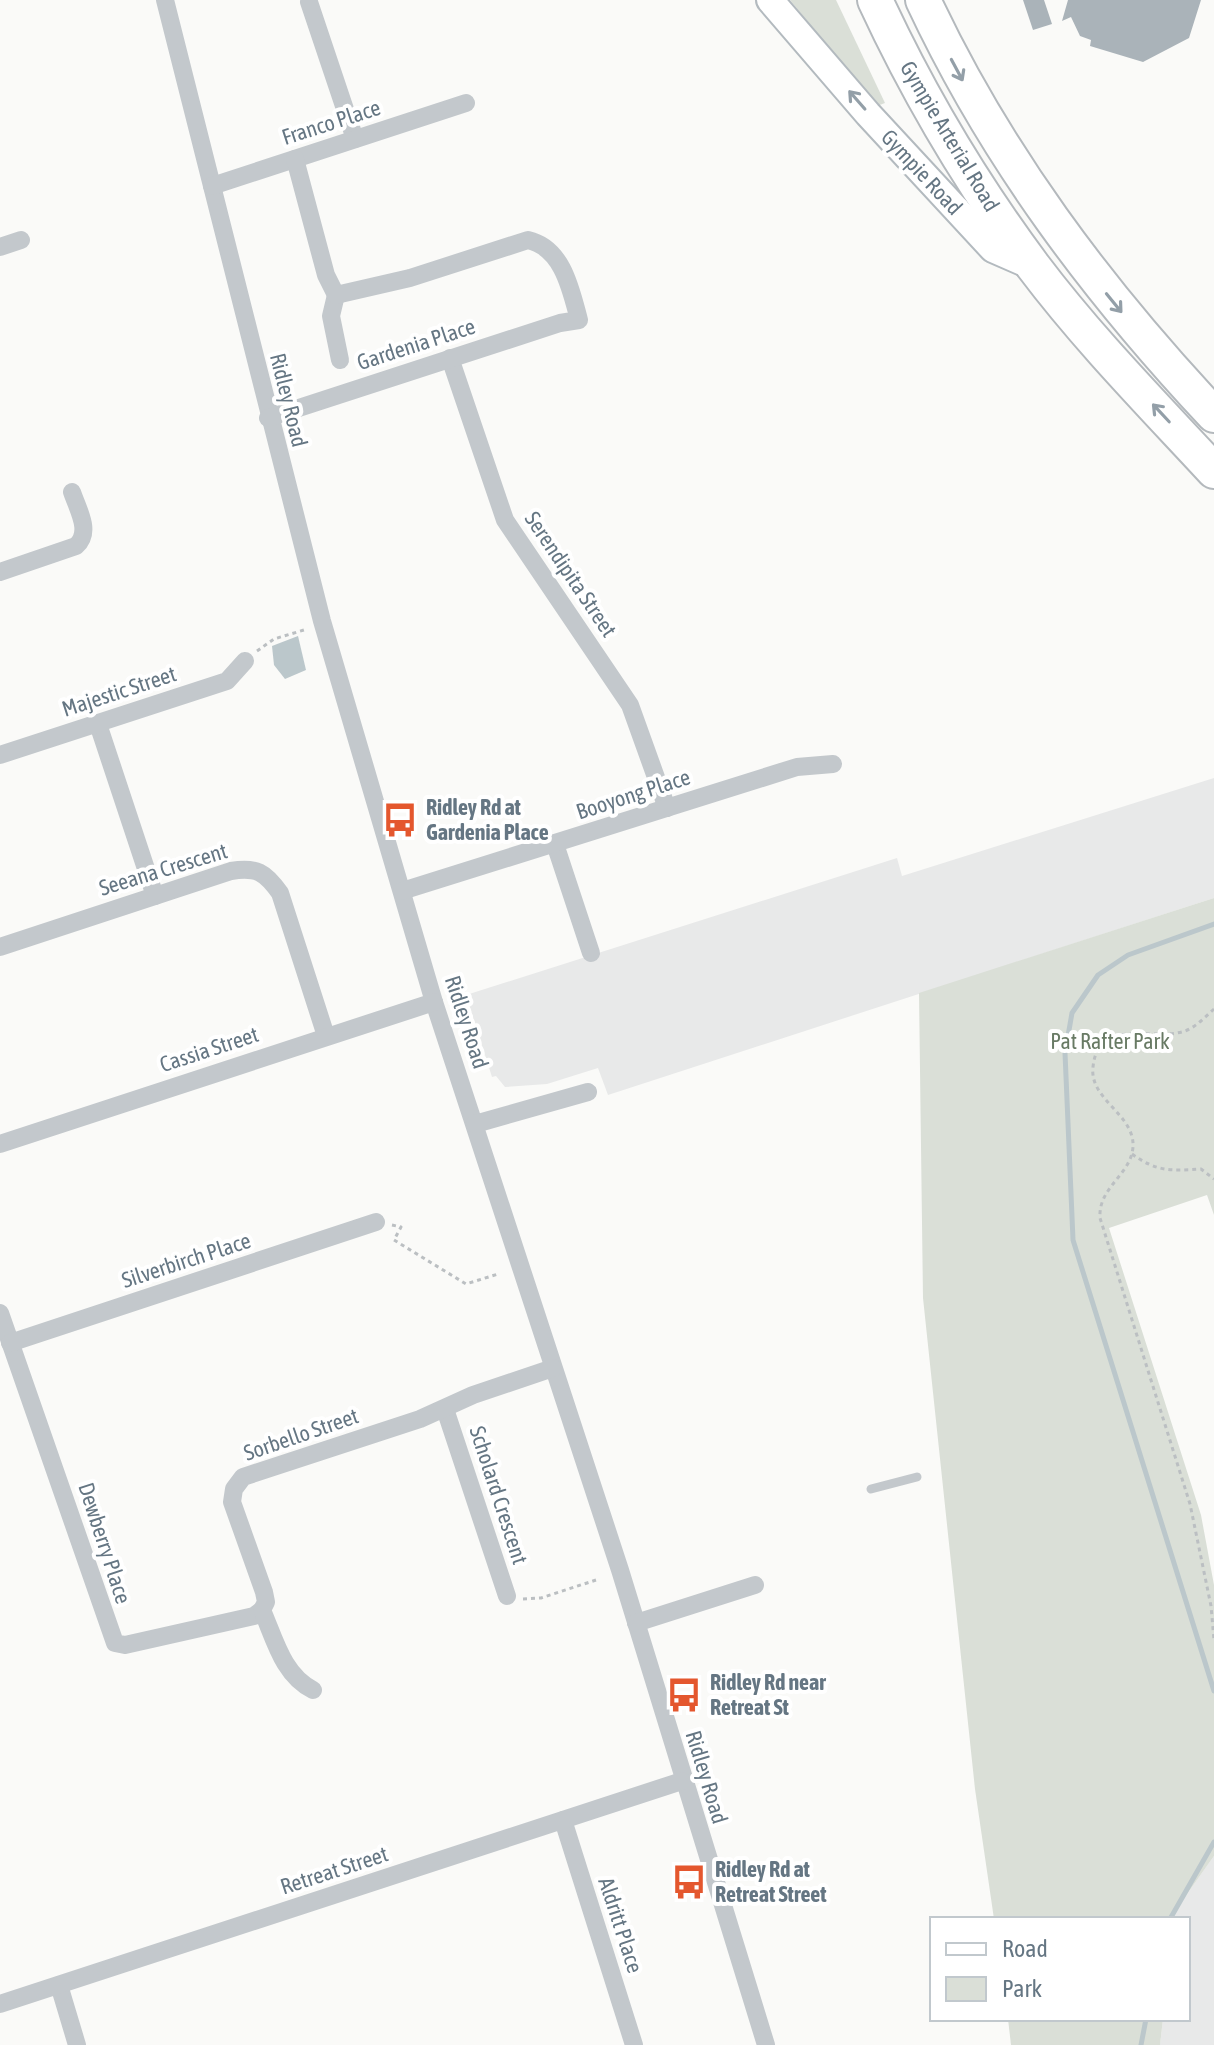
<svg xmlns="http://www.w3.org/2000/svg" width="1214" height="2045" viewBox="0 0 1214 2045" font-family="'Asap Condensed',sans-serif">
<rect width="100%" height="100%" fill="#fafaf8"/>
<g fill="#e8e9e9">
<polygon points="1214,778 1214,898 608,1095 598,1068 547,1084 505,1087 496,1076 492,1077 466,995 897,858 902,876"/>
<polygon points="1214,1856 1214,2045 1160,2045 1163,2019 1188,2019 1188,1919 1174,1919 1175,1911"/>
</g>
<g fill="#dadfd7">
<polygon points="790,0 836,0 885,103 877,106"/>
<polygon points="1214,898 1214,1215 1207,1195 1109,1228 1201,1515 1214,1585 1214,1856 1175,1911 1174,1919 994,1919 975,1789 923,1298 919,993"/>
<polygon points="1008,2019 1163,2019 1160,2045 1011,2045"/>
</g>
<polygon fill="#bbc7cb" points="298,636 306,670 285,679 274,665 272,646"/>
<g fill="none" stroke-linecap="round" stroke-linejoin="round">
<g stroke="#bbc7cb" stroke-width="5">
<polyline points="1214,924 1128,955 1098,975 1072,1013 1065,1053 1073,1240 1214,1691"/>
<polyline points="1170,1919 1214,1842"/>
<polyline points="1141,2045 1146,2019"/>
</g>
</g>
<g fill="#aab3b9">
<polygon points="1023,0 1044,0 1052,24 1033,30"/>
<polygon points="1068,0 1201,0 1189,38 1143,62 1090,46 1091,40 1080,36 1071,17 1062,21"/>
</g>
<g fill="none" stroke-linecap="round" stroke-linejoin="round">
<g stroke="#b3babf" stroke-width="30">
<polyline id="secondary" points="770,0 868,114 993,249 1034,267"/>
</g>
<g stroke="#b4b9bd" stroke-width="38">
<g id="highway">
<path d="M875,0c43,93 97,184 158,266 55,73 119,138 181,205"/>
<path d="M923,0c73,156 174,290 291,415"/>
</g>
</g>
<g stroke="#bbbfc2" stroke-width="3" stroke-dasharray="4 4" stroke-linecap="butt">
<polyline points="257,651 274,639 304,630"/>
<path d="M1214,1009c-9,8 -18,18 -29,22 -32,11 -87,-15 -92,36 -4,33 42,47 40,80 -2,28 -35,40 -33,71l90,286 21,102 3,34"/>
<path d="M1132,1154c25,18 39,17 69,15l13,10"/>
<polyline points="392,1225 401,1227 394,1240 466,1284 498,1274"/>
<polyline points="523,1599 541,1598 596,1580"/>
</g>
<polyline stroke="#c3c8cc" stroke-width="9" points="871,1489 917,1477"/>
<g stroke="#c3c8cc" stroke-width="18">
<polyline points="165,0 322,621 434,1002 620,1570 766,2045"/>
<polyline points="309,2 355,139"/>
<polyline points="212,186 466,103"/>
<polyline points="0,247 21,240"/>
<polyline points="336,295 331,316 340,360"/>
<polyline points="450,358 505,520 630,705 667,808"/>
<path d="M268,418l292,-95 19,-3c-8,-30 -16,-72 -51,-80l-118,38 -74,17 -10,-20 -31,-116"/>
<path d="M0,572l76,-26c16,-14 2,-36 -4,-54"/>
<polyline points="98,724 155,896"/>
<polyline points="0,755 227,681 245,661"/>
<polyline points="555,844 591,953"/>
<polyline points="402,891 797,767 833,764"/>
<path d="M0,947l231,-76c26,-4 34,1 49,22l46,143"/>
<polyline points="475,1124 588,1092"/>
<polyline points="0,1144 434,1002"/>
<polyline points="0,1313 115,1643 125,1645 254,1616 262,1610"/>
<polyline points="10,1343 376,1222"/>
<polyline points="445,1409 507,1596"/>
<polyline points="636,1623 755,1585"/>
<path d="M313,1690c-30,-15 -38,-50 -51,-80l4,-8 -2,-10 -32,-90 2,-13 9,-12 177,-58 53,-24 80,-27"/>
<polyline points="563,1820 634,2045"/>
<polyline points="59,1985 77,2045"/>
<polyline points="0,2004 682,1781"/>
</g>
<use href="#secondary" stroke="#fff" stroke-width="26"/>
<use href="#highway" stroke="#fff" stroke-width="34"/>
</g>
<defs><path id="oneway-shaft" d="M-6 0H5M1.5-3L5.5 0L1.5 3" fill="none" stroke-width="1.6" stroke-linecap="round" stroke-linejoin="round" transform="scale(2)"/></defs>
<g stroke="#939fa8">
<use href="#oneway-shaft" transform="translate(957 70) rotate(62)"/>
<use href="#oneway-shaft" transform="translate(857 100) rotate(-131)"/>
<use href="#oneway-shaft" transform="translate(1114 303) rotate(51)"/>
<use href="#oneway-shaft" transform="translate(1161 413) rotate(-133)"/>
</g>
<defs>
<g id="bus-bare" transform="scale(2.76)"><path d="M-5-6H5V4H4V6H2V4H-2V6H-4V4H-5ZM-3.5-4V0h7V-4ZM-3.5 1.2v1.5H-2V1.2ZM2 1.2v1.5H3.5V1.2Z" fill="#e4572e" stroke="#fff" stroke-width="2.5" paint-order="stroke"/></g>
</defs>
<g fill-rule="evenodd">
<use href="#bus-bare" x="400" y="820"/>
<use href="#bus-bare" x="684" y="1695"/>
<use href="#bus-bare" x="689" y="1882"/>
</g>
<g text-anchor="middle" stroke-width="8" stroke-linejoin="round" paint-order="stroke">
<g font-size="22" fill="#657683" stroke="#fff">
<text transform="translate(331 122) rotate(-18)" y="8">Franco Place</text>
<text transform="translate(950 136) rotate(59)" y="8">Gympie Arterial Road</text>
<text transform="translate(922 172) rotate(47)" y="8">Gympie Road</text>
<text transform="translate(416 344) rotate(-18)" y="8">Gardenia Place</text>
<text transform="translate(289 400) rotate(76)" y="8">Ridley Road</text>
<text transform="translate(571 574) rotate(56)" y="8">Serendipita Street</text>
<text transform="translate(119 691) rotate(-18)" y="8">Majestic Street</text>
<text transform="translate(633 794) rotate(-18)" y="8">Booyong Place</text>
<text transform="translate(163 869) rotate(-17)" y="8">Seeana Crescent</text>
<text transform="translate(467 1022) rotate(72)" y="8">Ridley Road</text>
<text transform="translate(209 1049) rotate(-18)" y="8">Cassia Street</text>
<text transform="translate(186 1260) rotate(-18)" y="8">Silverbirch Place</text>
<text transform="translate(301 1434) rotate(-19)" y="8">Sorbello Street</text>
<text transform="translate(499 1495) rotate(72)" y="8">Scholard Crescent</text>
<text transform="translate(105 1543) rotate(72)" y="8">Dewberry Place</text>
<text transform="translate(707 1777) rotate(73)" y="8">Ridley Road</text>
<text transform="translate(334 1870) rotate(-18)" y="8">Retreat Street</text>
<text transform="translate(621 1925) rotate(72)" y="8">Aldritt Place</text>
</g>
<g font-size="22" font-weight="bold" fill="#657683" stroke="#fff" text-anchor="start">
<text x="426" y="815">Ridley Rd at<tspan x="426" dy="25">Gardenia Place</tspan></text>
<text x="710" y="1690">Ridley Rd near<tspan x="710" dy="25">Retreat St</tspan></text>
<text x="715" y="1877">Ridley Rd at<tspan x="715" dy="25">Retreat Street</tspan></text>
</g>
<g font-size="22" fill="#687a64" stroke="#fff">
<text x="1110" y="1049">Pat Rafter Park</text>
</g>
</g>
<rect x="930" y="1917" width="260" height="104" fill="#ffffff" stroke="#c1c8cd" stroke-width="2"/>
<rect x="946" y="1943" width="40" height="12" fill="#ffffff" stroke="#c1c8cd" stroke-width="2"/>
<text x="1002" y="1957" font-size="24" fill="#657683">Road</text>
<rect x="946" y="1977" width="40" height="24" fill="#dadfd7" stroke="#c1c8cd" stroke-width="2"/>
<text x="1002" y="1997" font-size="24" fill="#657683">Park</text>
</svg>
